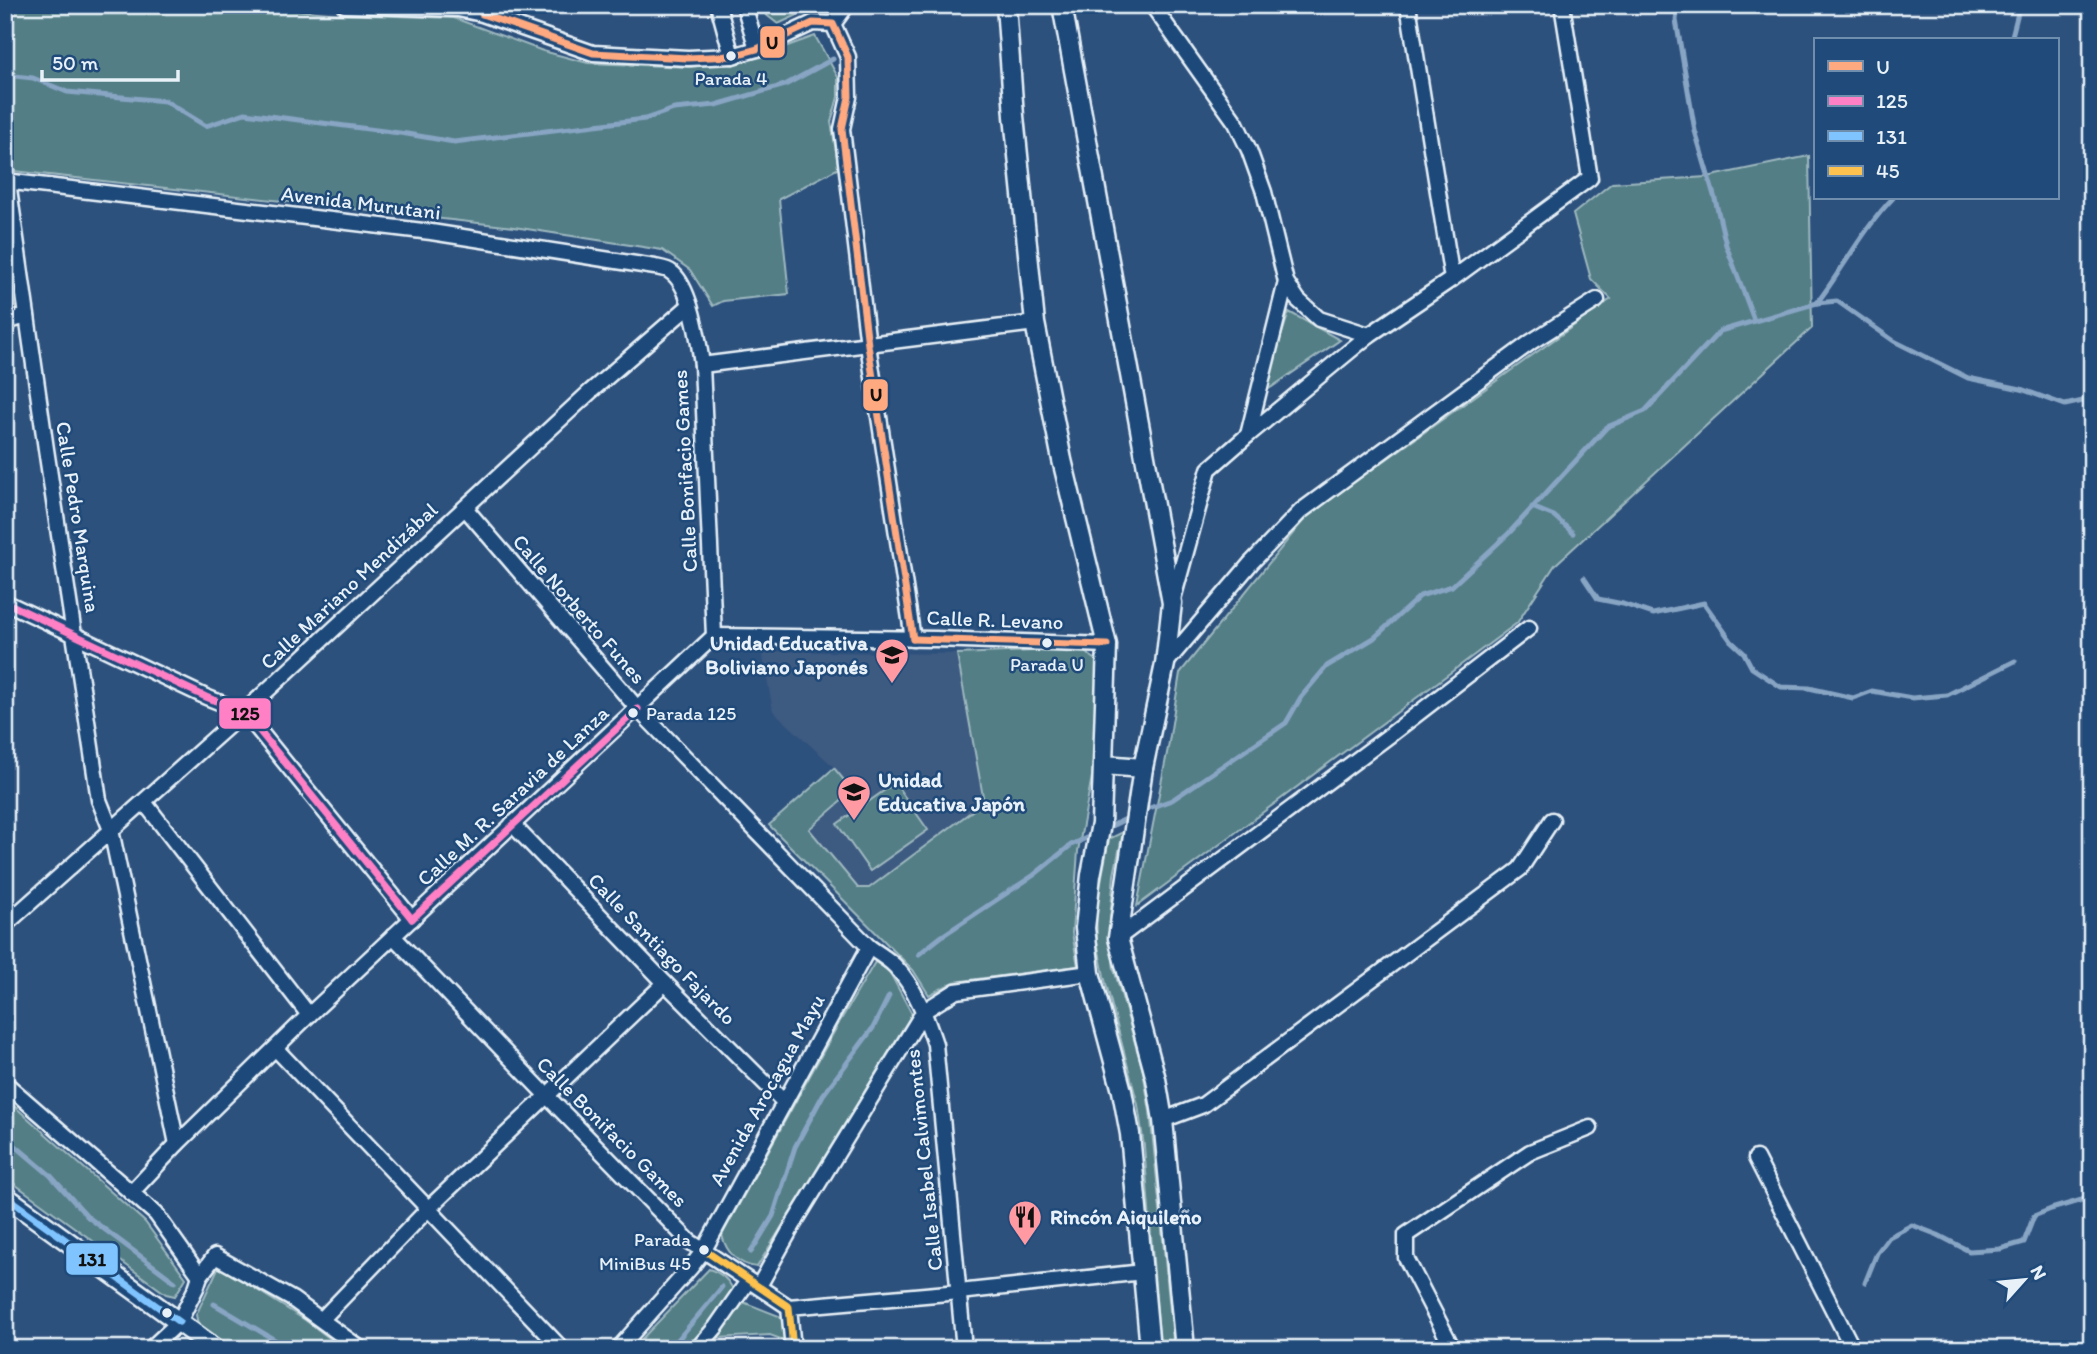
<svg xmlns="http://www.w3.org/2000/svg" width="2097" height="1354" viewBox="0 0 2097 1354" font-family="Itim,sans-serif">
<rect width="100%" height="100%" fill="#2d517d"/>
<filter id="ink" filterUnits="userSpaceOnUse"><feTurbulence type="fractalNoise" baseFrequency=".0143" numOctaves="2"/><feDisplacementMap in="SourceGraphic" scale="14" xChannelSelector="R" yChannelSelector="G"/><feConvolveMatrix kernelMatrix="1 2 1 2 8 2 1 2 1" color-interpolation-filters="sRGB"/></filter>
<g filter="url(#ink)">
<polygon fill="#3e5a81" points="762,651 957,654 984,802 869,888 858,889 809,829 853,791 834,767 773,711"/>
<g fill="#537e86" stroke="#9eb8bf" stroke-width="2">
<polygon points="5,5 237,5 340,14 454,18 543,51 588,63 691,67 757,57 815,36 838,77 838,97 831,122 839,168 779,199 789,294 723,301 713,306 690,270 662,250 514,227 5,170"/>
<polygon points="759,5 819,5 778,24 764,13"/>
<polygon points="1809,156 1812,328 1555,565 1517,623 1137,906 1168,748 1180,673 1307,516 1611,299 1591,279 1573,214 1612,183 1707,177"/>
<polygon points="5,222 16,310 5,312"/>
<polygon points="1289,312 1340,340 1263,393"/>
<polygon points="1057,650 1083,651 1098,661 1099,739 1078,851 1072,933 1078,966 954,982 929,995 913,970 769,825 834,768 853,791 809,829 858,888 869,888 984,802 957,654"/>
<polygon points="895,783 928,830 870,871 837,824"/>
<polygon points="1123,832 1114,875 1110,919 1111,944 1114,969 1143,1071 1150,1111 1174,1349 1160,1349 1144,1146 1138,1105 1104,976 1097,941 1096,908 1109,839"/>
<path d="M875,962l14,9 23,43 -155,253c-19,-2 -31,-15 -35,-32l117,-212z"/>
<polygon points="5,1098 145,1222 186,1278 175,1296 166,1294 5,1177"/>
<polygon points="219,1266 305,1320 344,1349 231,1349 198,1324 196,1315"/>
<path d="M709,1269c10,3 19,10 24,20l-43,60h-58z"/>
<polygon points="743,1302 779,1316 784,1323 786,1341 770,1335 718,1338"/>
</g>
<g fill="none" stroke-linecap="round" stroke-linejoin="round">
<g stroke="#88a5c4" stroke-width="5">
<polyline points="1678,5 1676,20 1695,131 1715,199 1726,245 1754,320"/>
<polyline points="2011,40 2020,5"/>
<polyline points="5,75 33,78 67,92 165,101 206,126 245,113 407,134 454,142 645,119 674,109 716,105 785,85 833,59"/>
<path d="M1817,303c26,-34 46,-74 76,-105"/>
<polyline points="1532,507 1554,516 1573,533"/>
<polyline points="1584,578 1598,599 1623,604 1653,614 1704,603 1731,641 1744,653 1752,668 1781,687 1809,688 1853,698 1872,691 1912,698 1947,695 2015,661"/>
<polyline points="1141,811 1172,800 1286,723 1301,697 1327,666 1374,638 1420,596 1452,586 1509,533 1607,427 1645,411 1720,331 1817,303 1837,301 1894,341 1968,378 2021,389 2065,405 2092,399"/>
<polyline points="1103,830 1132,816"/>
<polyline points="919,954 942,936 1034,875 1071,845 1095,834"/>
<polyline points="5,1137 50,1175 88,1217 175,1282"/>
<polyline points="751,1252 773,1216 795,1147 823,1095 873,1028 889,996"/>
<polyline points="1865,1283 1877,1253 1889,1237 1912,1225 1938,1235 1969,1251 2000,1249 2024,1242 2034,1216 2051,1209 2092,1197"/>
<polyline points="214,1304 290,1349"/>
<polyline points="670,1349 722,1287"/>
</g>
<g stroke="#e8f1f8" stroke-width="19">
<g id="minor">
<polyline points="344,5 458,9 482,14 593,53 688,58 732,56 757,49 813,23 833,24 848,57 849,97 842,129 868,345 913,639"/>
<polyline points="718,5 732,56"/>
<polyline points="744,5 757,49"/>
<polyline points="1152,5 1236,123 1249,150 1264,192 1286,282 1298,300 1319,319 1369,335"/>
<polyline points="1408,5 1452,279"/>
<polyline points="833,24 847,5"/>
<path d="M5,181l426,51 224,35c5,1 13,2 16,5 20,14 28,70 31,93l12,271"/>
<polyline points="8,182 46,449 99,800 111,830 177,1144"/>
<polyline points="5,322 27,316"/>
<polyline points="702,365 1035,323"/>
<polyline points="1248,435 1286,282"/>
<path d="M465,508l173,201 231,238c9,6 19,12 26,19 21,22 31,51 40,78l29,305"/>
<polyline points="1173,599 1209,469 1248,435 1369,335 1452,279 1590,178 1562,5"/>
<polyline points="5,602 206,697 244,712 412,919"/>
<polyline points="714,636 936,639 1107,645"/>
<polyline points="1165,664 1251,563 1301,511 1531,342 1597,300"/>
<polyline points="144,802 309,1015"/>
<polyline points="512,824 665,983 784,1102"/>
<polyline points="5,925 244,712 591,391 689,306"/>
<polyline points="393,936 547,1096 689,1241 789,1307 793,1349"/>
<polyline points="1118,938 1390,735 1529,628"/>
<polyline points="276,1049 562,1349"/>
<polyline points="5,1083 156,1214 200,1276"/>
<polyline points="1163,1120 1203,1105 1520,869 1552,820"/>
<polyline points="1756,1158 1853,1349"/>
<polyline points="131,1193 177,1144 309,1015 714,636"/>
<polyline points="759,1286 793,1225 924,1011 956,991 1090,973"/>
<polyline points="789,1307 959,1292 1143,1272"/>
<polyline points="322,1319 429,1208 665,983"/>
<polyline points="150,1349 179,1322 196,1288 200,1276 215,1256 292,1299 361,1349"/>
<polyline points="618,1349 691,1267 704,1250 869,947"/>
<polyline points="697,1349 716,1327 748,1281"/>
<polyline points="1453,1349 1406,1258 1406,1235 1530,1152 1590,1128"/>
</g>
</g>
<g stroke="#e8f1f8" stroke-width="23">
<g id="tertiary">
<polyline points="1006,5 1014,116 1035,323 1062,460 1107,645 1101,824 1091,875 1085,928 1090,973 1122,1091 1130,1134 1150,1349"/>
<polyline points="1062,5 1172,603 1165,664 1143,768 1118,938 1156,1079 1163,1120 1185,1349"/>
<polyline points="1103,765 1143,768"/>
<polyline points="5,1196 216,1349"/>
</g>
</g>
<use href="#minor" stroke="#1f4a7a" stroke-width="14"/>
<use href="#tertiary" stroke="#1f4a7a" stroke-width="18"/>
<g stroke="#1f4a7a" stroke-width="12">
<g id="bus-1">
<polyline points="482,14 593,53 688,58 732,56 757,49 813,23 833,24 848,57 849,97 842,129 868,345 913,639"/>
<polyline points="913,639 1107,645"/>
</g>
</g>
<g stroke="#1f4a7a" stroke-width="12">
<g id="bus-2">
<polyline points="5,602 206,697 244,712 412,919"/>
<polyline points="412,919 638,709"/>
</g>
</g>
<g stroke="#1f4a7a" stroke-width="12">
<polyline id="bus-3" points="5,1196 179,1322"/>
</g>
<g stroke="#1f4a7a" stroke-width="12">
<polyline id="bus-4" points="704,1250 789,1307 793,1349"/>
</g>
<use href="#bus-1" stroke="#ffa980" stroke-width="7"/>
<use href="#bus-2" stroke="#ff80c5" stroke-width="7"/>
<use href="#bus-3" stroke="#80c4ff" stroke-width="7"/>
<use href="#bus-4" stroke="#fcc24d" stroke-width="7"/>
</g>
</g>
<defs>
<g id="school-pin" transform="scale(1.75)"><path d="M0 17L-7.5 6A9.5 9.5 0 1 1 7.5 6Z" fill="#ff9aa2" stroke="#1f4a7a"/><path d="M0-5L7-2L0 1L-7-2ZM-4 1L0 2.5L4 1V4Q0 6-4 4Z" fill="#111"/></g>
<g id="restaurant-pin" transform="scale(1.75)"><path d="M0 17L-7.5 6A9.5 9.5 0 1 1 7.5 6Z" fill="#ff9aa2" stroke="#1f4a7a"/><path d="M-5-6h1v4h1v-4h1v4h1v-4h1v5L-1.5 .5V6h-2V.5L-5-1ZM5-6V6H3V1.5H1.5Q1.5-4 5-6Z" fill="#111"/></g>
</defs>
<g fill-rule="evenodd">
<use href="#school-pin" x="892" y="655"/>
<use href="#school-pin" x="854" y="792"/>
<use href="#restaurant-pin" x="1025" y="1217"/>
</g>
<g fill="#e8f1f8" stroke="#1f4a7a" stroke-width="2.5">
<circle cx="731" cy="56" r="6"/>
<circle cx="1047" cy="643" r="6"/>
<circle cx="633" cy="713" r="6"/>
<circle cx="704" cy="1250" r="6"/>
<circle cx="167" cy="1313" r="6"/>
</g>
<g text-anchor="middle" stroke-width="5" stroke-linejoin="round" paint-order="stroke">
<g font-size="19" fill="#e8f1f8" stroke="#1f4a7a">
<text x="731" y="85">Parada 4</text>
<text x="1047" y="671">Parada U</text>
<text x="646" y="720" text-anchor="start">Parada 125</text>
<text x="691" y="1246" text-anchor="end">Parada<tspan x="691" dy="24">MiniBus 45</tspan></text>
</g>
<g font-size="21" fill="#e8f1f8" stroke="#1f4a7a">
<text transform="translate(361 203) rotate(7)" y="7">Avenida Murutani</text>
<text transform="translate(685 471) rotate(-93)" y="7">Calle Bonifacio Games</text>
<text transform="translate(78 517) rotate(81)" y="7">Calle Pedro Marquina</text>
<text transform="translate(349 586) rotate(-43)" y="7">Calle Mariano Mendizábal</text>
<text transform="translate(579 609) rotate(49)" y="7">Calle Norberto Funes</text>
<text transform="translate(995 620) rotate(2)" y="7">Calle R. Levano</text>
<text transform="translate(513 796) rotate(-43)" y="7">Calle M. R. Saravia de Lanza</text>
<text transform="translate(662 949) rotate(46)" y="7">Calle Santiago Fajardo</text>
<text transform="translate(767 1090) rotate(-61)" y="7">Avenida Arocagua Mayu</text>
<text transform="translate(612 1132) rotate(45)" y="7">Calle Bonifacio Games</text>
<text transform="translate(924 1160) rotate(-96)" y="7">Calle Isabel Calvimontes</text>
</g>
<g font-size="21" font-weight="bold" fill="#e8f1f8" stroke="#1f4a7a" text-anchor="start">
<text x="868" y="650" text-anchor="end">Unidad Educativa<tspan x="868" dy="24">Boliviano Japonés</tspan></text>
<text x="878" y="787">Unidad<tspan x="878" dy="24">Educativa Japón</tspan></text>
<text x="1050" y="1224">Rincón Aiquileño</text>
</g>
</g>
<g stroke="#1f4a7a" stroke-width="2.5">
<rect x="759" y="25" width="27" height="34" rx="7" fill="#ffa980"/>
<rect x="862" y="378" width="27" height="34" rx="7" fill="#ffa980"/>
<rect x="218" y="697" width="54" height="33" rx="7" fill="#ff80c5"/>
<rect x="65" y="1242" width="54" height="34" rx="7" fill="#80c4ff"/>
</g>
<g font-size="19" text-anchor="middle" font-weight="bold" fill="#111">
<text x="772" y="49">U</text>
<text x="876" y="401">U</text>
<text x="245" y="720">125</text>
<text x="92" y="1266">131</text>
</g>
<rect width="2097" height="1354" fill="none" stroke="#1f4a7a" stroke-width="28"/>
<rect x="14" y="14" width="2069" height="1326" fill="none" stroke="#e8f1f8" stroke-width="2.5" filter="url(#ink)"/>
<rect x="1814" y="38" width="245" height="161" fill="#1f4a7a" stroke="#6f8dac" stroke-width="2"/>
<rect x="1828" y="61" width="35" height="10" fill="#ffa980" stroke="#6f8dac" stroke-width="2"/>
<text x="1876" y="74" font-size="21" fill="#e8f1f8">U</text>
<rect x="1828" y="96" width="35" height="10" fill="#ff80c5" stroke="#6f8dac" stroke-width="2"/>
<text x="1876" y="108" font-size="21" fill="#e8f1f8">125</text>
<rect x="1828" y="131" width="35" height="10" fill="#80c4ff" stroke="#6f8dac" stroke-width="2"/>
<text x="1876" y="144" font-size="21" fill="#e8f1f8">131</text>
<rect x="1828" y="166" width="35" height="10" fill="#fcc24d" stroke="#6f8dac" stroke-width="2"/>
<text x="1876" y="178" font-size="21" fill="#e8f1f8">45</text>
<g transform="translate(2024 1280) rotate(63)" stroke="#1f4a7a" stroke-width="5" paint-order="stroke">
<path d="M0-5L12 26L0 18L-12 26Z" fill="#e8f1f8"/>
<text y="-10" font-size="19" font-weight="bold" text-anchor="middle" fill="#e8f1f8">N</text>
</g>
<path d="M42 70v10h136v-10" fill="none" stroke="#e8f1f8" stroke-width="3.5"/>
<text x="52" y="70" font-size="21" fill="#e8f1f8" stroke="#1f4a7a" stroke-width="5" paint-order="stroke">50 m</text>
</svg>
